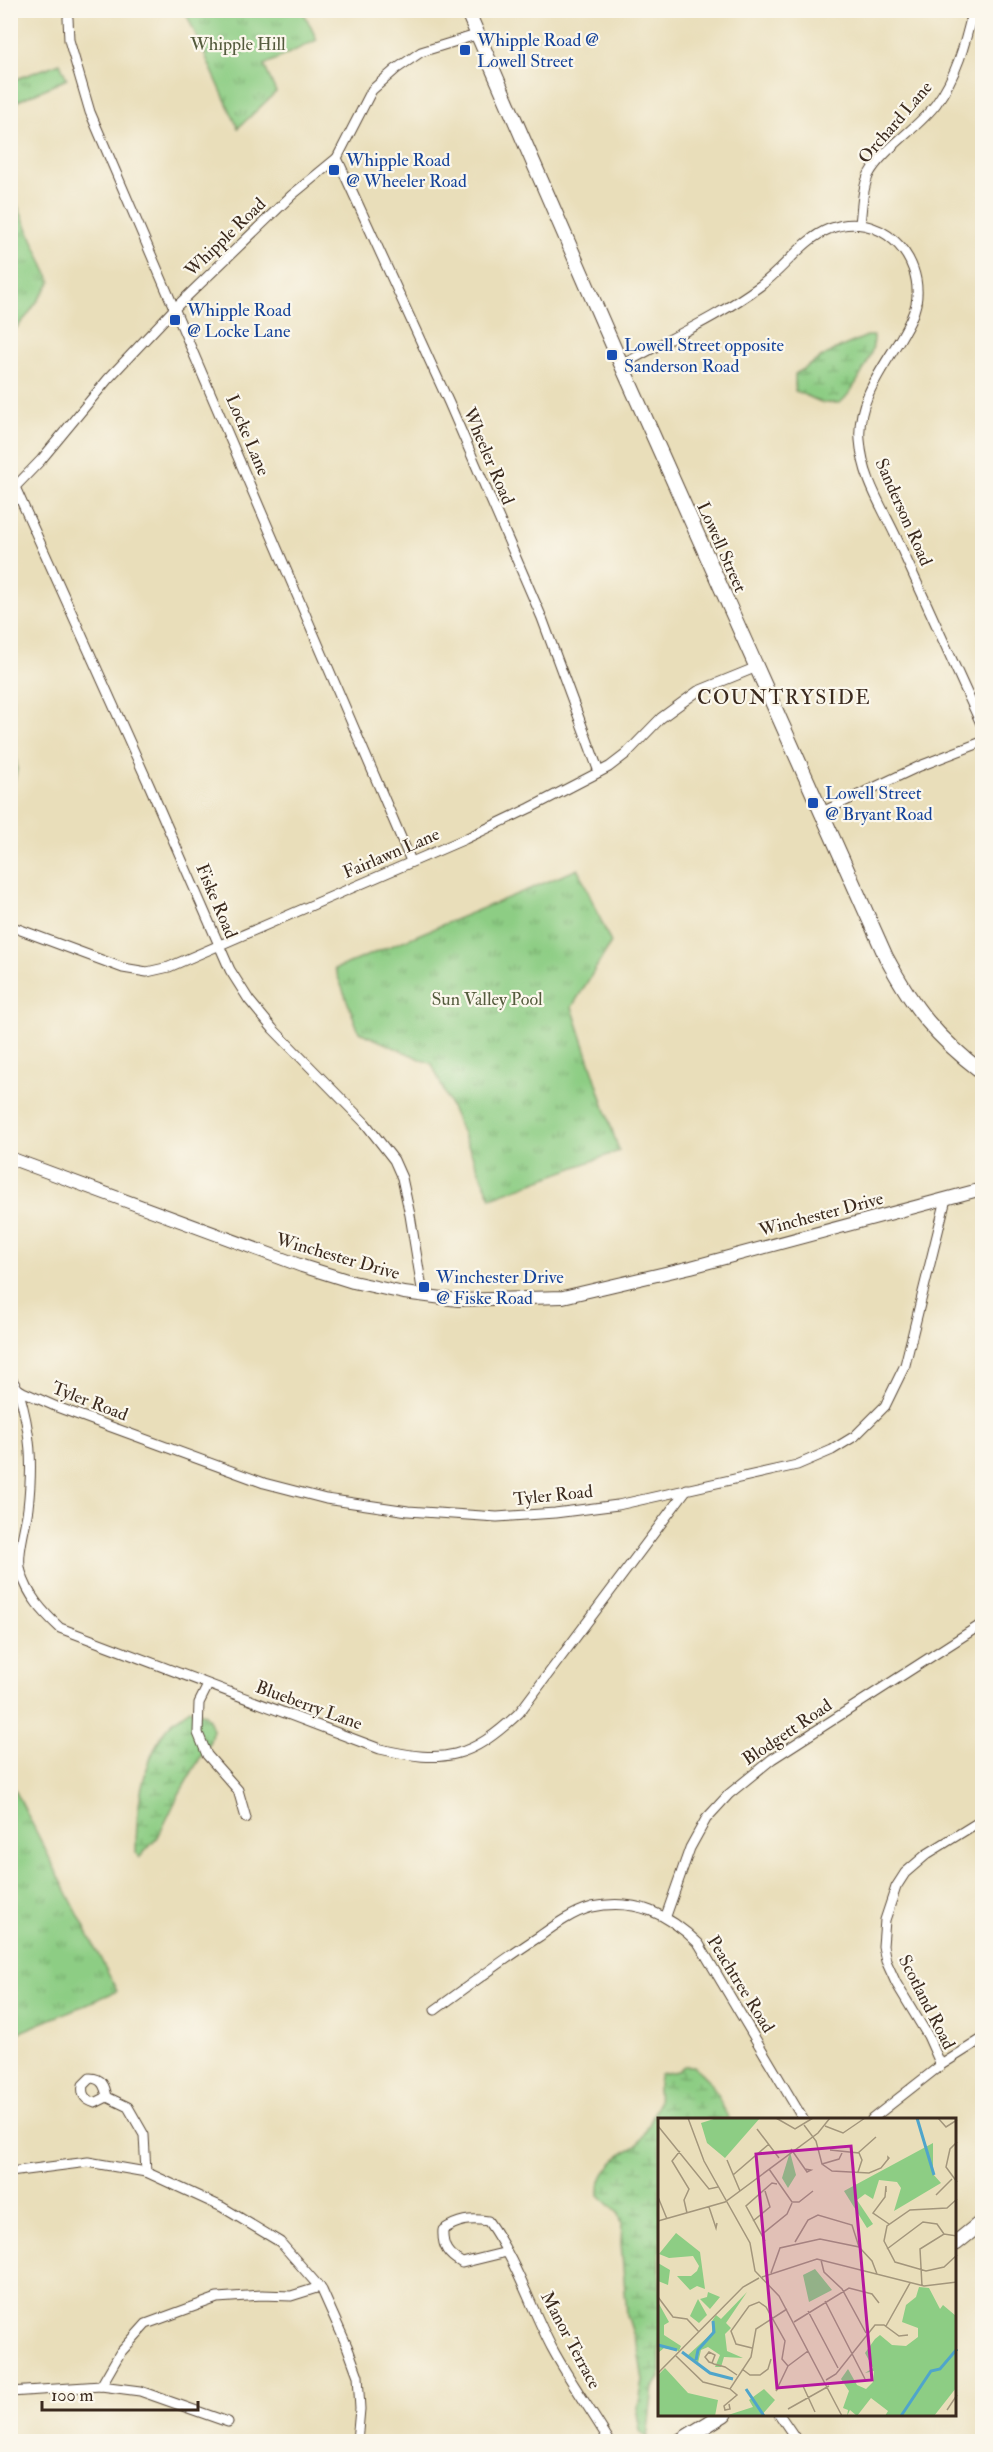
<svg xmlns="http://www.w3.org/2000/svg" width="993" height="2452" viewBox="0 0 993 2452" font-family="'IM FELL Double Pica',serif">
<defs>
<pattern id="wetland-marsh" width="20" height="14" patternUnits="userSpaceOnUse" patternTransform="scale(1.5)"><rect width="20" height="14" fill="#8dcd84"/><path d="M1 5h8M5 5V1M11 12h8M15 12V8" fill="none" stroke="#74a76b"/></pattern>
<pattern id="park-tufts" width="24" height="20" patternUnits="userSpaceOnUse" patternTransform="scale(1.5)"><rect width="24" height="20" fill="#8dcd84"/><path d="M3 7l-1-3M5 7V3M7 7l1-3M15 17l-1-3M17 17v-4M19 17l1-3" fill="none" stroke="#74a76b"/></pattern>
</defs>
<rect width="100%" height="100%" fill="#fbf7ec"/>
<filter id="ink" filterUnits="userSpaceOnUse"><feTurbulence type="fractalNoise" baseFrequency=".0167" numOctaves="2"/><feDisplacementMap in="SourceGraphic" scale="12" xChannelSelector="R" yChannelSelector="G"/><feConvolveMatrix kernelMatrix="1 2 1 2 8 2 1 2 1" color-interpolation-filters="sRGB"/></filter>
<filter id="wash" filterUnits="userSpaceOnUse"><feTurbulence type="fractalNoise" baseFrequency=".008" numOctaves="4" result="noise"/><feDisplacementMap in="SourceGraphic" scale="24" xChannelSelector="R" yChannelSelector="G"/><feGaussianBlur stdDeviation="1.35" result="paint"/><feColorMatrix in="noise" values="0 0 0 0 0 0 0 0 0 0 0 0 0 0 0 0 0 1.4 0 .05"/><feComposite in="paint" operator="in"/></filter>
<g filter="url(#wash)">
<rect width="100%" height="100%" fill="#e9deba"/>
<g fill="url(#wetland-marsh)" stroke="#647c51" stroke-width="1.5">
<path d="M867,336h7c1,18 -20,55 -34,67h-17l-28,-12v-17l37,-23z"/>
<polygon points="10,670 17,770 11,794 10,794"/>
<path d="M190,1709l14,5 5,5 4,11 -3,11 -31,53 -21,43 -19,21 -3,-5c0,-42 5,-87 29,-123 5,-8 17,-15 25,-21z"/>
<path d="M684,2066h10l17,17 18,36h-69v259l-7,10 -6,51 -7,-8 -3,-18 6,-32 -5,-32 -11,-34 -6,-72 1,-19 -3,-10 -20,-19c-1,-18 11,-32 26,-43 3,-2 9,-4 12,-7 7,-8 19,-34 21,-43 2,-12 -3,-15 2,-28l18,-3z"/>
</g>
<g fill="url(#park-tufts)" stroke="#647c51" stroke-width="1.5">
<polygon points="185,11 303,11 317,40 264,65 276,92 238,128"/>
<polygon points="60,63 67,79 11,104 11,81"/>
<polygon points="11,191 51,282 27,316 11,334"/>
<polygon points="578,869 611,943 572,1007 619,1151 491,1198 432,1064 359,1032 335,969"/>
<polygon points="11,1782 117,1991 11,2036 10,2036"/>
</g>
</g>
<g filter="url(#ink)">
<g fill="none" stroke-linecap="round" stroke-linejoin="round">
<g stroke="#554535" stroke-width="11">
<g id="minor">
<polyline points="68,18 69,40 90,112 411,861"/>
<polyline points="337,158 449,403 542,618 599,772"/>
<path d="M860,224c2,-16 2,-35 9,-50 13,-24 49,-46 67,-70 21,-29 29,-60 37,-94"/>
<path d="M622,365c46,-26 96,-48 138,-79 24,-17 43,-47 69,-57 49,-20 96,26 87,75 -3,14 -10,25 -17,37 -19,31 -42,61 -39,99 3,40 22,66 38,101 28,62 56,124 84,185"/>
<polyline points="15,487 150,787 230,970 249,1000 273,1029 365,1123 394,1160 402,1178 410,1215 423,1295"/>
<polyline points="13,489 41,460 108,379 176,307 292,195 337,158 372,90 396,69 421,52 476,35"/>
<polyline points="822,812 920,766 982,742"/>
<polyline points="10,926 123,968 147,972 169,967 465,839 530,808 609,767 626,754 661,718 698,691 757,667"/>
<polyline points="10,1377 18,1389 23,1392 57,1407 264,1483 326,1499 408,1511 497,1517 555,1513 618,1505 797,1465 832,1450 855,1436 885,1406 905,1365 946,1199"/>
<path d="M18,1389c13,43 15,74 10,119 -2,17 -12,48 -7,64 7,24 22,40 39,56l320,121c65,15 90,10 139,-36l168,-224"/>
<polyline points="208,1685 199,1703 198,1733 207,1755 238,1790 246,1818"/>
<polyline points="666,1916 690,1848 706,1819 729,1794 772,1759 982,1624"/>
<path d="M435,2010c35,-25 69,-51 105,-74 15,-11 33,-24 52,-29 44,-9 77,7 107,37l104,175"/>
<polyline points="941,2065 928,2036 896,1983 886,1961 883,1946 885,1920 896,1887 905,1873 927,1854 982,1820"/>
<path d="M107,2097c-2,-11 -5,-19 -17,-19l-7,7c-2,11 3,15 12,18l12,-6 21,10 16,28 2,37"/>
<polyline points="872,2119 941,2065 982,2039"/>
<polyline points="10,2172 88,2162 146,2172 222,2207 280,2242 322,2290 347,2346 358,2376 360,2409 357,2442"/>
<path d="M507,2252l-45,11c-14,-8 -20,-16 -19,-33 15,-10 27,-12 45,-9 28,39 42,85 64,127 17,32 39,62 58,94"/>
<polyline points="101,2386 120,2353 146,2324 217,2298 262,2295 291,2296 320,2287"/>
<polyline points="10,2392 101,2386 140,2391 228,2422"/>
<polyline points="779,2414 798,2442"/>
</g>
</g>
<g stroke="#554535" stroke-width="14">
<polyline id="tertiary" points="10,1158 302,1266 353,1282 404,1293 458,1300 563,1297 691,1267 982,1189"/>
</g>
<g stroke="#554535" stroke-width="16">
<path id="secondary" d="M467,10l147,338 272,609c28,52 50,80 96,115"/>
</g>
<g stroke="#554535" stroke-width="17">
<g id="primary">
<polyline points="956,2243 982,2222"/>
<polyline points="679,2442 724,2414"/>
</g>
</g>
<use href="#minor" stroke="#fff" stroke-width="9"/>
<use href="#tertiary" stroke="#fff" stroke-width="12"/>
<use href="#secondary" stroke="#fff" stroke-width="14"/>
<use href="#primary" stroke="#fff" stroke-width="15"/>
</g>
</g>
<g fill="#1a4fb4" stroke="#fbf7ec" stroke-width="2">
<rect x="459" y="44" width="12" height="12" rx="3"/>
<rect x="328" y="164" width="12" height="12" rx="3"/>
<rect x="169" y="314" width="12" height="12" rx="3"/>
<rect x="606" y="349" width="12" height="12" rx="3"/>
<rect x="807" y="797" width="12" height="12" rx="3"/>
<rect x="418" y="1281" width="12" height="12" rx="3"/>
</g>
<g text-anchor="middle" stroke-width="4.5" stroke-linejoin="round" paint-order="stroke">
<g font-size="18" fill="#164399" stroke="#fbf7ec" text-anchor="start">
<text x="477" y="46">Whipple Road @<tspan x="477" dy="21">Lowell Street</tspan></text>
<text x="346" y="166">Whipple Road<tspan x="346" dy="21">@ Wheeler Road</tspan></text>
<text x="187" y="316">Whipple Road<tspan x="187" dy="21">@ Locke Lane</tspan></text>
<text x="624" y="351">Lowell Street opposite<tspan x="624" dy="21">Sanderson Road</tspan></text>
<text x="825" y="799">Lowell Street<tspan x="825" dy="21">@ Bryant Road</tspan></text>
<text x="436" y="1283">Winchester Drive<tspan x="436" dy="21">@ Fiske Road</tspan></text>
</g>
<g font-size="18" fill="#545b3d" stroke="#fbf7ec">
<text x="238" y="50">Whipple Hill</text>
<text x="487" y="1005">Sun Valley Pool</text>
</g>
<g font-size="18" fill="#3b2a1e" stroke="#fbf7ec">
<text transform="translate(895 122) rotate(-49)" y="6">Orchard Lane</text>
<text transform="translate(225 237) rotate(-44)" y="6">Whipple Road</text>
<text transform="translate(248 435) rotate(67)" y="6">Locke Lane</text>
<text transform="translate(489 456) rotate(67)" y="6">Wheeler Road</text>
<text transform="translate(904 512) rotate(66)" y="6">Sanderson Road</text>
<text transform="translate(722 547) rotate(66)" y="6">Lowell Street</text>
<text transform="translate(391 853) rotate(-23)" y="6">Fairlawn Lane</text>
<text transform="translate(217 901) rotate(67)" y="6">Fiske Road</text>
<text transform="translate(821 1214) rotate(-15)" y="6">Winchester Drive</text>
<text transform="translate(338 1256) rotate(16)" y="6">Winchester Drive</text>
<text transform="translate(90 1401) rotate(21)" y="6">Tyler Road</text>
<text transform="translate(553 1495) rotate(-6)" y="6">Tyler Road</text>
<text transform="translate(309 1705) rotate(20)" y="6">Blueberry Lane</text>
<text transform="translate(787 1732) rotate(-34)" y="6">Blodgett Road</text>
<text transform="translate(741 1984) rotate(58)" y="6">Peachtree Road</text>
<text transform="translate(927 2002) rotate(63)" y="6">Scotland Road</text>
<text transform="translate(571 2340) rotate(62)" y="6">Manor Terrace</text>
</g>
<g font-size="20" letter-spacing="1.5" fill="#3b2a1e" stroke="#fbf7ec">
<text x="784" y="704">COUNTRYSIDE</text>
</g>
</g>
<g transform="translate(658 2118)">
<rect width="298" height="298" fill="#e9deba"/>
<path d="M132,34l6,23 -8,13 -6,-10zM18,115l24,19 5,37 -8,-3 -7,4 -13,-14h14l6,-5 2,-5 -6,-10 -24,2 -10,-4zM0,145l12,7 -2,15 -10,-4zM50,174l12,5 -10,12 -10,-10 7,-2zM40,181l9,16 -8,8 -9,-7zM0,184l11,20 -5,3v10l17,11 -2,5 -15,-3 -6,5z" fill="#8dcd84"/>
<path d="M59,0h43l-35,40 -18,-15 -6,-20zM275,25v31l8,9 -47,28 7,-23 -4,-6 -18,-2 -6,19 -8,-5 -8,6 16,24 -6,4 -23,-37zM157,151l17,21 -23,12 -6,-27zM261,169l10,1 11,21 3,-4 13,11v72l-22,28h-49l3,-5 -17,-13 -14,18 -7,-6 -3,6 1,-6 -5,-2 6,-17 -8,-12 7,-10 9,16 9,4 7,-7 1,-11 -9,2 8,-5 -8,-15 10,-14 5,-4 12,10 14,1 12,-9v-9l-16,-6 4,-17 10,-8zM89,174l-21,31 5,5 -6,6 2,17 16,7 -19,-1 -3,10h-6l5,-12 -12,-8 -7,3 -3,13 -11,-7 25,-23v-12l4,-6 5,4zM7,250l23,25 30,7 -3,16h-57v-41zM106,271l11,11 -14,16h-36l28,-9 -4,-7z" fill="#8dcd84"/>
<path fill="none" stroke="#4fa5cb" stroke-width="3" d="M259,0l17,57M0,227l19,5M24,234l28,21 23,6M38,242l2,-10 16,-18 -1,-11M88,271l18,27M243,298l30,-45 9,-2 17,-20"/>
<path fill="none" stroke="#a3967c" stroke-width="1.5" d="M30,0l16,43 46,82 5,28 24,25 63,120M118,0l19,11 18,-11M280,0l8,9 11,-7M146,7l12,16 6,23 10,7 37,2 12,-5 8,-10 -1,-1v3M0,8l51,63 9,-2M167,8l18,7 22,-15M99,11l22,29M299,24l-7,7 -4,18 11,15M133,31l14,20 6,1 -4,2 -2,-3M172,32l29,3 3,7 -4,12M22,33l-8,10 17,28 -5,11 3,13M200,35l18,-16M69,42l13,31M164,46l17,-5 3,-6M111,51l23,33h7l14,-11M75,57l36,-31M228,74v-6l-1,11 -12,16 16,11M278,77l16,-16M0,79l9,22M299,81l-10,9 -37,2 -23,16 -3,15 11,21 31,9 18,-4 13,-12M51,89l7,21 1,-5M0,103l67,-19 93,-69 12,-15M95,103l17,-14 -5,-16M0,109v21M103,117l26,-21 5,-11M107,123l-19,-35 26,-23 5,1M137,124l13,-22 10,-5 34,10 7,22M229,131l36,-27 14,2 7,10M163,142l3,12 18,17 24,44M113,155l9,-25 40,-9 39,8 13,14 5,13M104,159l55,-18 107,27 33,-4M264,168l-2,-37 24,-15 13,2M0,179l15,20 14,2 12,13M167,183l40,78M150,193l30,57M136,204l55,-34 23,6 7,9M228,208l24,-43M94,230l-16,-4 -5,-13 18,-25 10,-4 7,5 19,34 -3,18 6,7M18,238l27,26 27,7 21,-32 5,-28 31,-20M54,245l3,-8 -6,-3 -4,5 4,5 3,1 2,1 11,3 12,8M130,248l20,-15M84,251l8,6h10l8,-6 3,-10M0,255l85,-86 16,-9M168,262l10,-6 39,-49h9l15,11 9,-1M145,268l12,26M121,269l-3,4 12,-25M71,286l1,5 -5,1 -1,-4 13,-11 -7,-6M130,291l41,-23M289,292l10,-15"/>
<path fill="#b5179e" fill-opacity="0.15" stroke="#b5179e" stroke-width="3" d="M193,28l21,234 -95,8 -21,-234z"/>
<rect width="298" height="298" fill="none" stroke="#3b2a1e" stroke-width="3"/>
</g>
<rect width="993" height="2452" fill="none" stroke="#fbf7ec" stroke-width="36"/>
<path d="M42 2401v9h156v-9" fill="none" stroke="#3b2a1e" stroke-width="3"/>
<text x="51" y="2401" font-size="18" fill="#3b2a1e" stroke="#fbf7ec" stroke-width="4.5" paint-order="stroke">100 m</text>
</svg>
